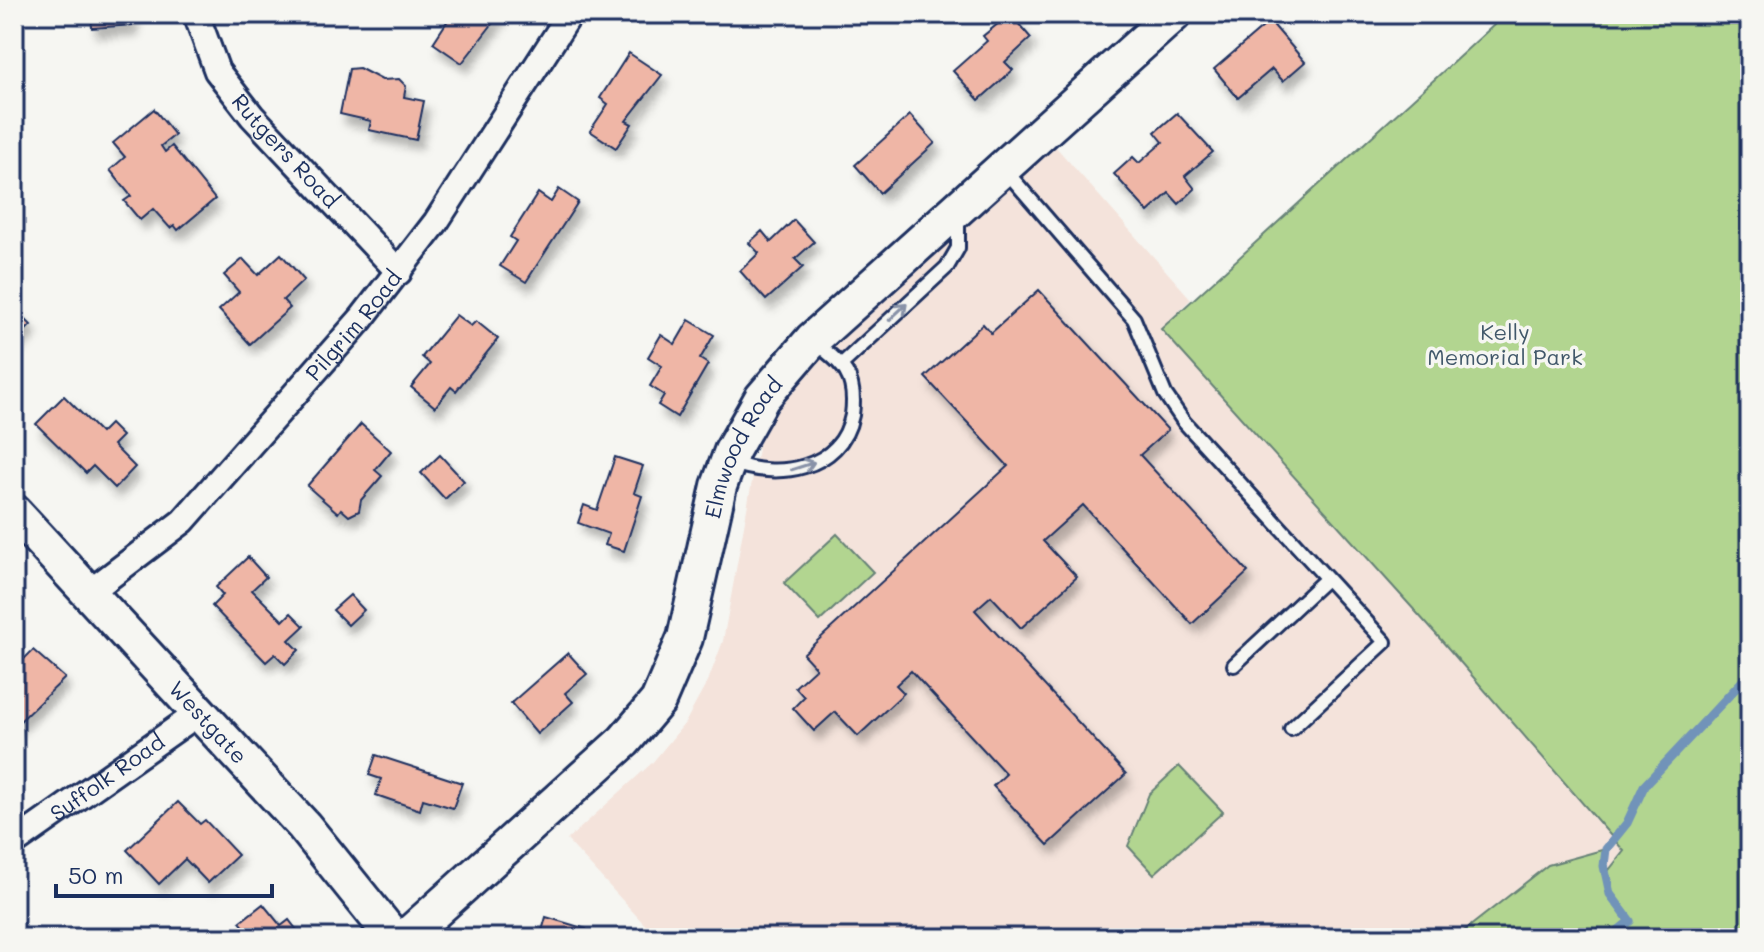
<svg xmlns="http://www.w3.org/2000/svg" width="1764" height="952" viewBox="0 0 1764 952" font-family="Mali,sans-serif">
<defs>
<filter id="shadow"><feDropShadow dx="5" dy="9" stdDeviation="4" flood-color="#0004"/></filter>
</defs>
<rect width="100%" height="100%" fill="#f6f6f2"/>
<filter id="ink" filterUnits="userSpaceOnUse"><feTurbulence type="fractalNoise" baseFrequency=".0125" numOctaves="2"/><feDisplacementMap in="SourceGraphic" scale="16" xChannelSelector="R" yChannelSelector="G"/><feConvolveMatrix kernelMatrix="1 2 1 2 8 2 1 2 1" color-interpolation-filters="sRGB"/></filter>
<g filter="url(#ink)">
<polygon fill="#f4e3db" points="1055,146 1191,299 1161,329 1435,633 1624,851 1557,938 657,938 567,840 652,763 685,723 708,681 723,641 759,443 777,406 823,355"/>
<g fill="#b2d590" stroke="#668277" stroke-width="2">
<polygon points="1506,14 1750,14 1750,938 1455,938 1548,865 1602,850 1609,870 1624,851 1435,633 1161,329"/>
<polygon points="837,534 873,572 820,621 784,583"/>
<polygon points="1179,766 1223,812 1154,874 1128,846 1149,794"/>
</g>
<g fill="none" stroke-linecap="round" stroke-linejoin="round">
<polyline stroke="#7193b9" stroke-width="9" points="1609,938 1630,921 1610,894 1604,866 1606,849 1627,823 1644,786 1750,673"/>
</g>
<g fill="#efb6a6" stroke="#1b2f5e" stroke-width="2" filter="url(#shadow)">
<polygon points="91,14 132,14 133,25 92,28"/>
<polygon points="452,14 500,14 462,63 433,43"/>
<polygon points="1010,14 1031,38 1005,62 1013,70 979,100 953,71 987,41 983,36"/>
<polygon points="1270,21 1305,62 1283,81 1272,69 1238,98 1214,69"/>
<polygon points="629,53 662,75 626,121 632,124 616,148 590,131 608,104 600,98"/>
<polygon points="359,68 382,80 399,79 406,86 404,97 424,101 416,140 369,130 371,121 340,114 349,69"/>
<polygon points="154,109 175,135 161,146 165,152 172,146 215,199 178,230 174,225 170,228 153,209 140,220 124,201 131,196 110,170 125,157 113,143"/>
<polygon points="1177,113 1213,152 1185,176 1195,189 1179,204 1169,193 1148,212 1114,174 1133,157 1139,163 1163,142 1155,132"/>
<polygon points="910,115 935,143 880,193 855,165"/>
<polygon points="559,189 578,202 526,282 500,266 516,241 510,237 538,193 551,202"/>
<polygon points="794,220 814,242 795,259 803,267 766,300 740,271 759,253 749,243 762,231 771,242"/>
<polygon points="281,254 304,280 283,300 290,308 250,344 219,310 239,292 224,275 243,259 258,275"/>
<polygon points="1039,290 1168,430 1140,455 1248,572 1192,624 1083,505 1043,541 1077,577 1021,628 991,596 975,610 1126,774 1048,845 993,786 1006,774 911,671 896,685 904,693 858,736 835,712 814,731 793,708 804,697 795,687 816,668 803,654 1008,466 925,377 983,324 991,333"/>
<polygon points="14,308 31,325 14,342"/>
<polygon points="456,315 471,326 476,321 498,339 456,391 451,387 435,407 411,387 430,364 422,357"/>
<polygon points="689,320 714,335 700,359 708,364 677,417 658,405 664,395 650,386 662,366 648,357 661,335 675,344"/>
<polygon points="64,396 101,433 110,424 122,436 113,445 135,467 115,488 93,466 86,473 36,424"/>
<polygon points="361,424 391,451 375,470 382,476 361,500 359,511 349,516 341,509 338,513 307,486"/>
<polygon points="440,455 464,481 445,499 421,473"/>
<polygon points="615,457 643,466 634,493 642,496 624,551 605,545 609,534 578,523 584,505 597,510"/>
<polygon points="248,557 266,577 252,590 283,621 291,613 304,626 289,640 299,650 285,664 275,654 266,662 212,606 223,595 216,587"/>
<polygon points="350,595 364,610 348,625 333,610"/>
<polygon points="33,650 65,678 14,727 14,669"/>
<polygon points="568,653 587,674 565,693 573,702 537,734 511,703"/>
<polygon points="376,755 462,783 453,808 423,799 420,810 376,795 381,779 369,775"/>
<polygon points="178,802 200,824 205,820 238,855 208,883 185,859 159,884 127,850"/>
<polygon points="263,904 281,926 289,920 303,938 253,938 240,922"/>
<polygon points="546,917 586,929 583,938 540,938"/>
</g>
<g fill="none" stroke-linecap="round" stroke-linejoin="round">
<g stroke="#1b2f5e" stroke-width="18">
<g id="lane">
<polyline points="1005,170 1134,319 1165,394 1184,422 1385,642 1291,729"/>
<polyline points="841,365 947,267 958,248 958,214"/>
<path d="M731,462c45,18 110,9 121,-47 2,-15 2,-30 -6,-43 -7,-12 -21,-21 -31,-30"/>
<polyline points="1234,665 1326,579"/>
</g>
</g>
<g stroke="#1b2f5e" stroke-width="30">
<g id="street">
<path id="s1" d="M196,14l21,57 35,45 147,156"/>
<path id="s2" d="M87,594l96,-73 178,-202 75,-97 134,-208"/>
<path id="s3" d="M14,843l186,-131"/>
</g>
</g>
<g stroke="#1b2f5e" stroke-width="40">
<g id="secondary">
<path id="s4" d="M14,512l290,314 90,112"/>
<path id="s5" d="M405,938l219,-197 34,-40 27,-63 34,-152 13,-35 30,-53 50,-58 362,-326"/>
</g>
</g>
<use href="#lane" stroke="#f6f6f2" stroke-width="12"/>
<use href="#street" stroke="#f6f6f2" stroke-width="24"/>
<use href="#secondary" stroke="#f6f6f2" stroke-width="34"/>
</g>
<defs><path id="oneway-shaft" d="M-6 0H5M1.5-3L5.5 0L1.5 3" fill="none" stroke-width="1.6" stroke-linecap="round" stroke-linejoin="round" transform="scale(2)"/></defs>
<g stroke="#8892a8">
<use href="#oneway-shaft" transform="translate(898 312) rotate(-43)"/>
<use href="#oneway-shaft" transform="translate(803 466) rotate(-18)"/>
</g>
</g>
<g text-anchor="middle" stroke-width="7" stroke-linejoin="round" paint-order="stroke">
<g font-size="22" fill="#1b2f5e" stroke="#f6f6f2">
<text dy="8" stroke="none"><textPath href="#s1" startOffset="166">Rutgers Road</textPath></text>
<text dy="8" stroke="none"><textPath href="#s2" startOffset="380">Pilgrim Road</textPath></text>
<text dy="8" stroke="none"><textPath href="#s5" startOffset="616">Elmwood Road</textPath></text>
<text dy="8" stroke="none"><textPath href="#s4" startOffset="286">Westgate</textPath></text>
<text dy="8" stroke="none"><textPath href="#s3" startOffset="114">Suffolk Road</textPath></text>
</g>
<g font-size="22" fill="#41586a" stroke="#f6f6f2">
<text x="1505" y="340">Kelly<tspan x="1505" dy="25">Memorial Park</tspan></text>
</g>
</g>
<rect width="1764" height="952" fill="none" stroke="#f6f6f2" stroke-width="48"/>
<rect x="24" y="24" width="1716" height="904" fill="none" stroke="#1b2f5e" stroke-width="3" filter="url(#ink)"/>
<path d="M56 884v12h216v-12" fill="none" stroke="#1b2f5e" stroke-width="4"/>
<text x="68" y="884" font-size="24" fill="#1b2f5e" stroke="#f6f6f2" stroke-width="6" paint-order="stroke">50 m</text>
</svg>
